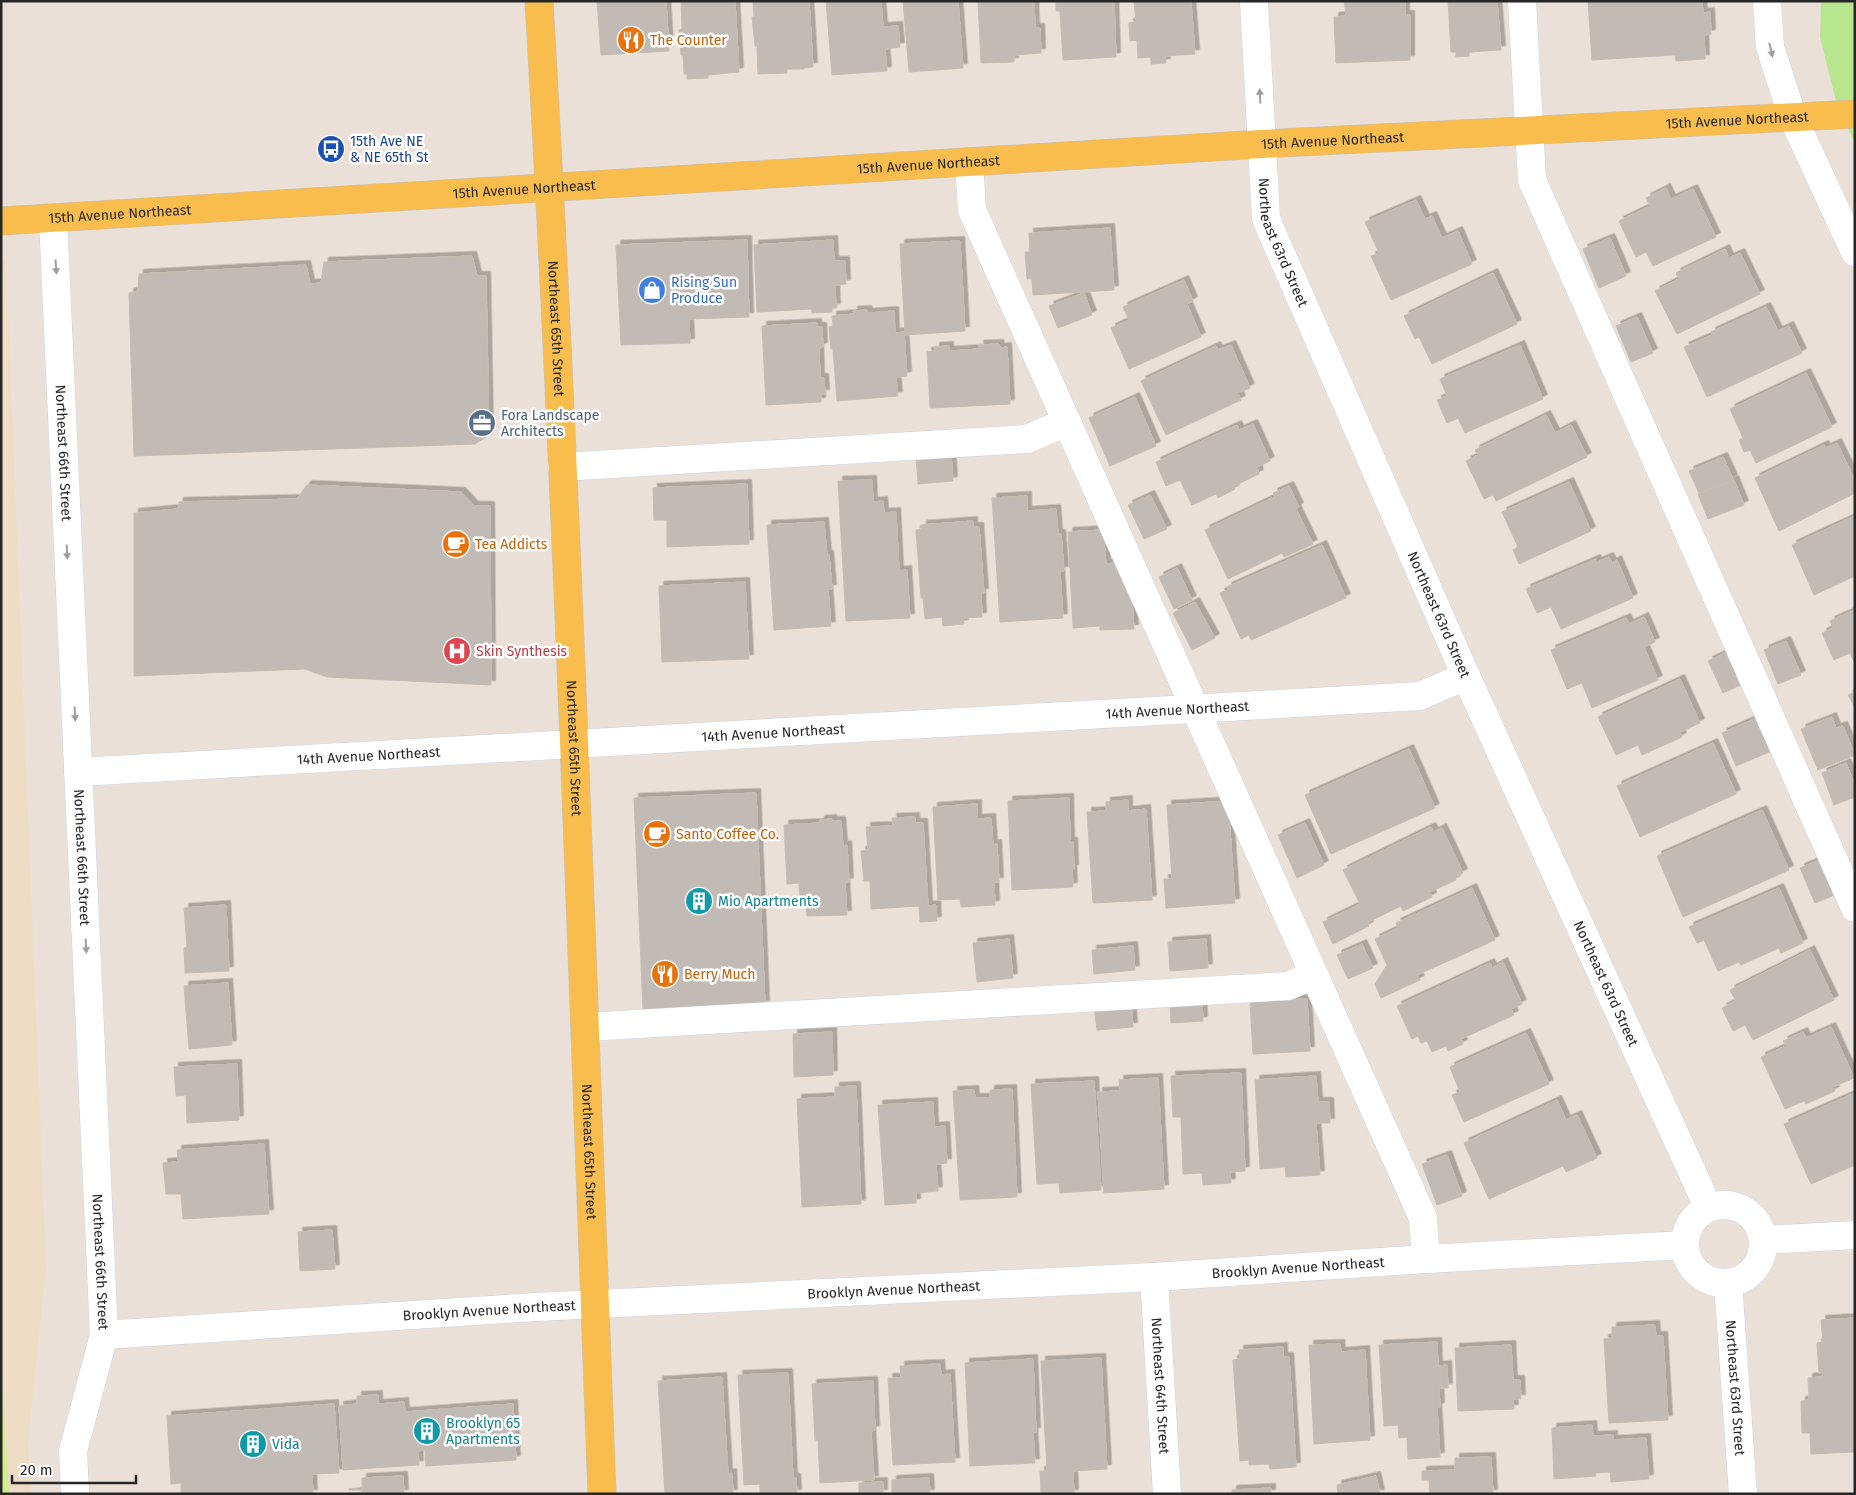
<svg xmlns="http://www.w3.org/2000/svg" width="1856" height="1495" viewBox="0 0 1856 1495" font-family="'Fira Sans',sans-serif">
<defs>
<filter id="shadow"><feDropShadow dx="4.5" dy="-4.5" stdDeviation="0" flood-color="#0004"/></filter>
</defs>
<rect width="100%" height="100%" fill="#ebe0d7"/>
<polygon fill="#eedcc4" points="1,259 6,259 46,1268 28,1443 31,1494 1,1494"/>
<polygon fill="#b7e68f" points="1821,1 1855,1 1855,143 1837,105 1820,37"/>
<polygon fill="#d0ee89" points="1,1369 9,1494 1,1494"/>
<g fill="#c2bab4" stroke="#c6bcb1" filter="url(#shadow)">
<polygon points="597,1 666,1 669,51 601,55"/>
<polygon points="681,1 735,1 739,72 708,75 708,78 687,79 687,74 684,74 683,55 681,55 679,30 682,29"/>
<polygon points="753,1 809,1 813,67 804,68 804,69 787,69 787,73 758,74 757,46 755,46 752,17 754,17"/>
<polygon points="826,1 881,1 883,27 898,26 900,47 885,49 887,71 832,75"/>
<polygon points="903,1 958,1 963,68 909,72"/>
<polygon points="978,1 1034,1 1035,28 1040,28 1041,53 1014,55 1014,62 981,63"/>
<polygon points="1056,1 1114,1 1116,57 1063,60 1060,11 1056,11"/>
<polygon points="1134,1 1191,1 1195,54 1165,56 1166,63 1151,64 1151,57 1138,58 1137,40 1130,41 1129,23 1136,22"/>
<polygon points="1344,1 1405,1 1405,15 1410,15 1410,60 1336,63 1334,17 1346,16"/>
<polygon points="1448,1 1497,1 1501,50 1469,52 1469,56 1456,57 1456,52 1451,52"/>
<polygon points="1588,1 1702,1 1703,13 1710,12 1711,34 1704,35 1705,59 1676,61 1675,55 1592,60"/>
<polygon points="1666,188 1671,199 1693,189 1716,237 1653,266 1646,252 1636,257 1619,221 1650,206 1646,198"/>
<polygon points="1416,200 1425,219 1432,216 1442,238 1458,231 1472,264 1391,300 1371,256 1379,253 1365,222"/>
<polygon points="1110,228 1114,290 1033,295 1032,279 1027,279 1025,252 1030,252 1029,233"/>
<polygon points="1610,238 1626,276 1599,288 1583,249"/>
<polygon points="747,240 749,317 689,319 690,343 621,345 616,245"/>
<polygon points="833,240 834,261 845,261 846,284 835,285 836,308 832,308 832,312 812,313 812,309 757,312 754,245"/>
<polygon points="960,241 965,331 905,335 900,244"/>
<polygon points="1725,249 1729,258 1740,253 1760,294 1677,334 1655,291 1679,279 1676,273"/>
<polygon points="472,256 477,276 486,276 489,435 475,444 134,456 129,293 138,291 139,274 306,265 310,284 321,283 324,262"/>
<polygon points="1493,273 1517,324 1432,364 1419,337 1415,339 1404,316"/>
<polygon points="1184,280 1193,301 1187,304 1201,337 1129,369 1111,328 1129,320 1123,307"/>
<polygon points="1084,293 1092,315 1058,328 1049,306"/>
<polygon points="1766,307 1778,331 1789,326 1802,353 1707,397 1684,347 1712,335 1711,332"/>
<polygon points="867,310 868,313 894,311 895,333 904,332 907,376 896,377 898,396 837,401 833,349 831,349 829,327 833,326 832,316 854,314 853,311"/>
<polygon points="1637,317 1653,353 1631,362 1616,326"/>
<polygon points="817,323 817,327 822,327 823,347 819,348 820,378 824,378 825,394 821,394 821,402 766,405 762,326"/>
<polygon points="999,344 1000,348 1007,347 1010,404 930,408 927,352 935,351 935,347 949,346 949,351 980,349 979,345"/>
<polygon points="1231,345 1250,388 1238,393 1241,400 1166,435 1141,381 1216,346 1218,350"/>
<polygon points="1520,345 1543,399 1465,433 1458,418 1447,423 1437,400 1447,396 1440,379"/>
<polygon points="1806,373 1832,427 1756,463 1750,450 1744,452 1739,440 1743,438 1730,409"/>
<polygon points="1135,397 1156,446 1110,466 1089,418"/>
<polygon points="1546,415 1555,433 1571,425 1587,457 1496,501 1493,495 1484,499 1466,461 1478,455 1475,450"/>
<polygon points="1253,424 1270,461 1257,467 1259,474 1234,486 1235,489 1218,498 1216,494 1192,505 1180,480 1166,486 1156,462 1237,425 1239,430"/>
<polygon points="1837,443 1855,481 1855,493 1779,531 1755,478 1824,445 1826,448"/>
<polygon points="951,454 953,481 918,484 916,456"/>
<polygon points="1723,457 1733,479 1699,493 1689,471"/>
<polygon points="872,480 873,502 883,501 884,513 896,512 899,571 907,570 910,618 846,621 838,481"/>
<polygon points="1734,480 1744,505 1708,519 1698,494"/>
<polygon points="1569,482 1591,531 1519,564 1513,550 1518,547 1502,512"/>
<polygon points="747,484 749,544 667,547 667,520 654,520 653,488"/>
<polygon points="307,485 461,492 474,506 490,506 491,685 327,677 305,669 134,676 134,513 178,509 179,502 297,499"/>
<polygon points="1289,486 1299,507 1296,509 1313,544 1284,557 1282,553 1228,579 1205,530 1274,497 1273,493"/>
<polygon points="1150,495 1167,529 1144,539 1128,505"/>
<polygon points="1027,496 1027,511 1056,509 1058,534 1061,534 1064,571 1060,571 1063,618 1000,622 992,498"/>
<polygon points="1855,516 1855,576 1814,595 1792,545"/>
<polygon points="973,521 973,527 979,527 984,593 981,593 982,617 963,618 964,624 943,626 942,617 925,619 923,598 921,598 916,530 922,529 922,525"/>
<polygon points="824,522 827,555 829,555 832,589 828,589 831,626 774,630 767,525"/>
<polygon points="1103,530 1106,564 1115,563 1116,571 1124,571 1125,588 1131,588 1134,629 1100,630 1100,626 1073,628 1068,532"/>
<polygon points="1322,545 1346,598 1251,640 1249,635 1241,639 1220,593 1228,590 1227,587"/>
<polygon points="1609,557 1612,563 1617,560 1633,598 1561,629 1551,607 1537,613 1526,589 1596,559 1597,562"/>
<polygon points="1177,568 1192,600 1174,609 1159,577"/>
<polygon points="745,582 749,659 662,662 659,586"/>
<polygon points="1195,602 1215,638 1192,650 1173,613"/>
<polygon points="1855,610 1855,664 1850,653 1834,660 1822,633 1833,628 1830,621"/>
<polygon points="1644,617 1655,642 1644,647 1658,680 1592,708 1582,683 1567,689 1551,650 1626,618 1629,624"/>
<polygon points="1786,641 1801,675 1778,684 1764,650"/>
<polygon points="1732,650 1747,682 1723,693 1708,661"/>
<polygon points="1680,679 1700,723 1680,732 1682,737 1642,755 1638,745 1616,755 1598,717"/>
<polygon points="1855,692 1855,707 1848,695"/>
<polygon points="1759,717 1774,750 1736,766 1722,733"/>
<polygon points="1832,717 1836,728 1843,726 1855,755 1818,770 1801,729"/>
<polygon points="1713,743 1736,794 1640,837 1617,786"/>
<polygon points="1409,749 1435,808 1331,854 1305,795"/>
<polygon points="1846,763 1855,785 1855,797 1834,805 1822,773"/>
<polygon points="756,793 765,1005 643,1010 634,798"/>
<polygon points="1069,798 1070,842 1073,842 1074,869 1072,869 1073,887 1012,890 1008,801"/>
<polygon points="1128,800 1128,811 1146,809 1152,900 1093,903 1087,812 1106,811 1106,802"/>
<polygon points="1228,801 1235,903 1166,908 1164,879 1172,879 1167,805"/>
<polygon points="977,804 977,819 991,818 993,845 997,844 999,882 994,882 995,905 961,907 960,899 938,900 933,807"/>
<polygon points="1762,810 1789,870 1683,917 1657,856"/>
<polygon points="915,817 915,823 923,823 928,906 936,905 937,921 920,922 919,906 871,909 870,881 864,881 861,851 868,850 866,827 893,826 892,818"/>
<polygon points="832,819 832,821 841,821 843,846 847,845 849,882 845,883 847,915 807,916 806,904 800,904 799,883 787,884 784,825 820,823 820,820"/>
<polygon points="1305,823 1324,865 1297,878 1278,835"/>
<polygon points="1431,827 1434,832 1442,828 1463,873 1455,877 1456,880 1430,892 1432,897 1403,911 1401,906 1368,922 1369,926 1333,944 1323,922 1360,904 1343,870"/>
<polygon points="1827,857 1842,892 1815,903 1800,868"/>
<polygon points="1472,888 1495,940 1417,975 1420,980 1381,998 1375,984 1387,965 1375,939 1398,928 1396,923"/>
<polygon points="1779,888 1803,943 1781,953 1779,948 1741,965 1739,962 1718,971 1704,940 1697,943 1689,927"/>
<polygon points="226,905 229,971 185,973 184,948 187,947 184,908"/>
<polygon points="1009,939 1013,978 977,982 973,943"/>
<polygon points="1206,939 1208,968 1170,971 1168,942"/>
<polygon points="1362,944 1373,968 1348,979 1337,955"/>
<polygon points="1133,946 1135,970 1094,974 1092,950"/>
<polygon points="1810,950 1834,1000 1753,1040 1745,1025 1733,1031 1722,1008 1736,1001 1730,990"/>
<polygon points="1503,962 1522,1004 1511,1009 1514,1015 1461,1039 1463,1044 1448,1051 1446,1046 1432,1052 1427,1041 1421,1043 1418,1036 1412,1039 1397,1006 1490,963 1492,968"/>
<polygon points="228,983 232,1045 189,1049 184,986"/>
<polygon points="1307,999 1310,1051 1253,1054 1250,1002"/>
<polygon points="1202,1001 1203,1021 1171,1023 1170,1003"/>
<polygon points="1131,1003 1133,1027 1097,1030 1094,1006"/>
<polygon points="1831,1027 1854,1078 1833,1087 1835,1091 1806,1104 1804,1101 1785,1109 1761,1057 1786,1046 1783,1041 1803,1032 1806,1038"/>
<polygon points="832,1032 833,1075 794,1077 793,1034"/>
<polygon points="1526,1033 1549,1084 1464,1122 1452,1095 1460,1092 1450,1067"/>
<polygon points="237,1064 239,1120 187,1123 186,1095 176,1096 174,1067"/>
<polygon points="1241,1073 1245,1171 1230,1172 1231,1183 1203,1185 1202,1173 1183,1174 1181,1117 1173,1117 1171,1076"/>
<polygon points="1316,1076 1318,1102 1329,1102 1330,1123 1316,1123 1320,1175 1286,1177 1285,1167 1260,1169 1255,1080"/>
<polygon points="1158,1078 1164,1189 1104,1193 1098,1092 1120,1091 1119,1080"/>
<polygon points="1094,1081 1101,1190 1060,1193 1059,1183 1037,1184 1031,1084"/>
<polygon points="856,1086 861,1204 802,1207 797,1099 835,1097 835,1087"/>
<polygon points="1012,1089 1017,1197 960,1200 953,1091 974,1090 975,1098 990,1098 990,1090"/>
<polygon points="1855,1093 1855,1165 1811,1184 1784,1124"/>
<polygon points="1557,1100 1566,1120 1577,1115 1597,1158 1566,1172 1563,1166 1489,1199 1464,1143"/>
<polygon points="933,1102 934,1127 945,1126 947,1163 936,1164 938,1191 916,1193 916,1203 885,1205 878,1105"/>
<polygon points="264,1144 269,1214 183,1219 181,1194 166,1194 163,1163 178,1162 177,1150"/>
<polygon points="1447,1155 1462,1196 1437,1205 1422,1164"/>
<polygon points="332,1230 335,1269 300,1271 298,1232"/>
<polygon points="1855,1318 1855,1452 1811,1454 1810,1433 1802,1433 1801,1401 1809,1400 1808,1378 1822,1377 1823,1372 1819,1373 1817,1343 1823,1342 1821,1320"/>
<polygon points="1655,1325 1656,1336 1663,1336 1668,1420 1609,1423 1604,1339 1612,1338 1612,1327"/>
<polygon points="1437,1342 1438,1366 1447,1365 1448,1388 1439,1388 1440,1407 1437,1408 1440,1457 1408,1459 1407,1437 1399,1438 1398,1425 1384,1426 1379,1345"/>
<polygon points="1340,1344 1341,1352 1365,1350 1370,1440 1314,1444 1309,1345"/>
<polygon points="1511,1345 1513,1380 1520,1380 1521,1399 1513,1399 1514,1409 1458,1411 1455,1348"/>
<polygon points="1283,1347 1283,1357 1289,1357 1296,1467 1270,1469 1269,1464 1249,1465 1249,1460 1240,1461 1233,1360 1240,1359 1239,1350"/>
<polygon points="1101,1358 1107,1469 1073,1471 1074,1494 1041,1494 1040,1471 1047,1471 1041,1361"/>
<polygon points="1033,1359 1036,1432 1033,1432 1035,1463 970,1466 965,1363"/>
<polygon points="940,1364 941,1375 950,1374 955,1462 893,1465 888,1378 901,1378 900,1366"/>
<polygon points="788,1373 793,1478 796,1478 797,1494 760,1494 760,1484 744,1485 738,1375"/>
<polygon points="722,1377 728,1474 732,1473 733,1494 665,1494 658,1381"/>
<polygon points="873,1381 875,1430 871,1431 874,1480 820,1483 818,1440 815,1440 812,1384"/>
<polygon points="378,1395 378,1404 404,1402 405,1412 513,1404 516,1460 426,1466 425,1450 418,1451 419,1465 343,1470 339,1406 357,1404 357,1396"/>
<polygon points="334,1404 339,1473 312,1474 313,1494 181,1494 181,1483 171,1484 167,1416"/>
<polygon points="1592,1425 1593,1436 1613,1435 1613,1440 1646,1438 1649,1479 1611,1482 1610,1472 1595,1473 1596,1476 1554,1479 1552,1428"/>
<polygon points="1491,1457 1493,1494 1430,1494 1429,1480 1422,1480 1422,1471 1455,1470 1455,1458"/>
<polygon points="403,1476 404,1494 344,1494 362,1492 362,1478"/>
<polygon points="1376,1476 1380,1494 1338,1494 1337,1485"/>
<polygon points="929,1478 930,1494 892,1494 892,1480"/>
<polygon points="883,1482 883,1494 859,1494 859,1483"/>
<polygon points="1271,1488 1271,1494 1232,1494 1232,1490"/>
</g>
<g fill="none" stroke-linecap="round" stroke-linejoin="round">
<g stroke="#ccd3e2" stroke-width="29">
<g id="minor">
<path id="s1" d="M1254,1l12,218 200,457 242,531"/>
<polyline points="1522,1 1532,180 1855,908"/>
<polyline points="1767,1 1770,47 1793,118 1855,252"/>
<polyline points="969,162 972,210 1423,1218 1426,1259"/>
<path id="s2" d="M53,218l51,1117 -31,116 2,43"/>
<polyline points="562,467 1027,439 1067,422"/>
<path id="s3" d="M78,772l1342,-76 46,-20"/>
<polyline points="586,1027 1288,986 1314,975"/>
<circle cx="1724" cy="1244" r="39"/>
<polyline points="1763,1240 1855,1235"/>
<path id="s4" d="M1154,1277l13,217"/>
<path id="s5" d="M1728,1283l15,211"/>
<path id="s6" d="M104,1335l432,-28 618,-30 272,-18 259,-14"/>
</g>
</g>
<g stroke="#c3c3c3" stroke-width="29">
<g id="major">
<path id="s7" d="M539,1c29,497 44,995 63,1493"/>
<path id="s8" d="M1,221l1261,-77 593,-30"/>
</g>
</g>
<use href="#minor" stroke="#fff" stroke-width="28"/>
<use href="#major" stroke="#f9bd4e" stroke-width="28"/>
</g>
<defs><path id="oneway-solid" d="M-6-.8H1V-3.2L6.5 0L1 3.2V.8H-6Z" transform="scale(1.25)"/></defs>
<g fill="#9e9e9e">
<use href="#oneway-solid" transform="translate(1771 50) rotate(77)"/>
<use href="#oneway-solid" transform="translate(1260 96) rotate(-93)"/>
<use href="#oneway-solid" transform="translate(56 267) rotate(86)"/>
<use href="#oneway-solid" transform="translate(67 552) rotate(88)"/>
<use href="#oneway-solid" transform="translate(75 714) rotate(87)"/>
<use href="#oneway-solid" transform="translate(86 946) rotate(87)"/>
</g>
<defs>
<g id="restaurant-disc" transform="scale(1.4375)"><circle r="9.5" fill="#e8710a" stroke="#fff"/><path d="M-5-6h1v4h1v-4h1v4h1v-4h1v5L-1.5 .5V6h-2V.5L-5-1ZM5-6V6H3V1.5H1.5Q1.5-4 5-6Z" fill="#fff"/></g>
<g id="bus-disc" transform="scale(1.4375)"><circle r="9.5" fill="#1a4fb4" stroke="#fff"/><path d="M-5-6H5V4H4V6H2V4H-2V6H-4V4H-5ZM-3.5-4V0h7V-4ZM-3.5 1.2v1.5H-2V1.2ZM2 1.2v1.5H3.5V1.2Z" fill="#fff"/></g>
<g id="shop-disc" transform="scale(1.4375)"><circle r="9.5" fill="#3f7fe0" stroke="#fff"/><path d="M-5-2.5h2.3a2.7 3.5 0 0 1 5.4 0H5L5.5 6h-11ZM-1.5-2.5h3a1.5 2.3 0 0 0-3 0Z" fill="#fff"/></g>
<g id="office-disc" transform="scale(1.4375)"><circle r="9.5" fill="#5c6f8a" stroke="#fff"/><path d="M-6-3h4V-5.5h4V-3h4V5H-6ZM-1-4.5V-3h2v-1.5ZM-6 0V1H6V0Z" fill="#fff"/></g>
<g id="cafe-disc" transform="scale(1.4375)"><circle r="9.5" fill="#e8710a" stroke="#fff"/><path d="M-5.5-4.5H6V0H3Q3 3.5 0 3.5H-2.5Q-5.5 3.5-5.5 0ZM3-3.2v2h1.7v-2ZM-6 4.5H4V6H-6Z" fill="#fff"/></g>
<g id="hospital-disc" transform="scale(1.4375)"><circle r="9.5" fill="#e0444e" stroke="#fff"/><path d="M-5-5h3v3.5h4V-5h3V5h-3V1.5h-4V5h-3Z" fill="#fff"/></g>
<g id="building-disc" transform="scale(1.4375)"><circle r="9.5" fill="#0f9aa8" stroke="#fff"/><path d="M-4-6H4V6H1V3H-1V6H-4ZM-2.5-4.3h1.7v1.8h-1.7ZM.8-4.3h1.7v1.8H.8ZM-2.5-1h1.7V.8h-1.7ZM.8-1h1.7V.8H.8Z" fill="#fff"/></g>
</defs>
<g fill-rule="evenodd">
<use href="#restaurant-disc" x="631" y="40"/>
<use href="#bus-disc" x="331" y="149"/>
<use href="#shop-disc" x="652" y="290"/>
<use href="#office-disc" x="482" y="423"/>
<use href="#cafe-disc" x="456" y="544"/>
<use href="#hospital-disc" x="457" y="651"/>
<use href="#cafe-disc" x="657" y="834"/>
<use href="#building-disc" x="699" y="901"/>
<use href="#restaurant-disc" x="665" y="974"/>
<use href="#building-disc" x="427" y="1431"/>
<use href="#building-disc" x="253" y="1444"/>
</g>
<g text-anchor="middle" stroke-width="5" stroke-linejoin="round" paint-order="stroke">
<g font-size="14" fill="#c56008" stroke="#fff" text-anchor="start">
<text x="650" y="45">The Counter</text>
<text x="475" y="549">Tea Addicts</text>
<text x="676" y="839">Santo Coffee Co.</text>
<text x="684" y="979">Berry Much</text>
</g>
<g font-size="14" fill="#272727" stroke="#fff">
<text dy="5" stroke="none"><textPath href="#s8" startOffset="1739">15th Avenue Northeast</textPath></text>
<text dy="5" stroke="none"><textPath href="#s8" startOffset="1334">15th Avenue Northeast</textPath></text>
<text dy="5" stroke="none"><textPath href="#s8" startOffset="929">15th Avenue Northeast</textPath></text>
<text dy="5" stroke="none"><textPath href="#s8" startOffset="524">15th Avenue Northeast</textPath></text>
<text dy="5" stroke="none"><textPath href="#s8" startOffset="119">15th Avenue Northeast</textPath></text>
<text dy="5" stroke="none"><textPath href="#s1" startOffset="245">Northeast 63rd Street</textPath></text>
<text dy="5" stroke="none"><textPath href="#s7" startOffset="328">Northeast 65th Street</textPath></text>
<text dy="5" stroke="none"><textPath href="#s2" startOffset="235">Northeast 66th Street</textPath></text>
<text dy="5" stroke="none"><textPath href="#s1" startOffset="650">Northeast 63rd Street</textPath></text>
<text dy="5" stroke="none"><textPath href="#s3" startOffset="1101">14th Avenue Northeast</textPath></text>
<text dy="5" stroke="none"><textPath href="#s3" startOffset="696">14th Avenue Northeast</textPath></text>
<text dy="5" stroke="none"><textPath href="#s7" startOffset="748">Northeast 65th Street</textPath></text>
<text dy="5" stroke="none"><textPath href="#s3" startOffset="291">14th Avenue Northeast</textPath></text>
<text dy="5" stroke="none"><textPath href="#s2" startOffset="640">Northeast 66th Street</textPath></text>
<text dy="5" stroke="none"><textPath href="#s1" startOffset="1055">Northeast 63rd Street</textPath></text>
<text dy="5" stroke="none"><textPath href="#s7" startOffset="1152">Northeast 65th Street</textPath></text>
<text dy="5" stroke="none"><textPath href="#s2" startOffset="1045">Northeast 66th Street</textPath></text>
<text dy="5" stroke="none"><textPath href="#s6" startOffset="1196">Brooklyn Avenue Northeast</textPath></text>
<text dy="5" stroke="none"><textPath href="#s6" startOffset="791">Brooklyn Avenue Northeast</textPath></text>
<text dy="5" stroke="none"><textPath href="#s6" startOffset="386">Brooklyn Avenue Northeast</textPath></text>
<text dy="5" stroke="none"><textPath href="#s4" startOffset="109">Northeast 64th Street</textPath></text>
<text dy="5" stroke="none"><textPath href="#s5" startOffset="105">Northeast 63rd Street</textPath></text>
</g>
<g font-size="14" fill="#164399" stroke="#fff" text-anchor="start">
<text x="350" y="146">15th Ave NE<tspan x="350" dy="16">&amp; NE 65th St</tspan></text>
</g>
<g font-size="14" fill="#366cbe" stroke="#fff" text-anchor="start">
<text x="671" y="287">Rising Sun<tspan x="671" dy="16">Produce</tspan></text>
</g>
<g font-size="14" fill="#4e5e75" stroke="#fff" text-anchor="start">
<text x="501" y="420">Fora Landscape<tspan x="501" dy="16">Architects</tspan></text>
</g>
<g font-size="14" fill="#be3a42" stroke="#fff" text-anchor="start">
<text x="476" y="656">Skin Synthesis</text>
</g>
<g font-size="14" fill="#0d838f" stroke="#fff" text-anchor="start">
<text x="718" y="906">Mio Apartments</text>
<text x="446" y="1428">Brooklyn 65<tspan x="446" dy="16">Apartments</tspan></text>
<text x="272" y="1449">Vida</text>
</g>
</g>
<rect width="1856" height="1495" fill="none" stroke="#272727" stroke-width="5"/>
<path d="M12 1475v8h124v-8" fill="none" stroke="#272727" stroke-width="2.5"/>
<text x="20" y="1475" font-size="15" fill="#272727" stroke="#ffffff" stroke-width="4" paint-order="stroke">20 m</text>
</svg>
